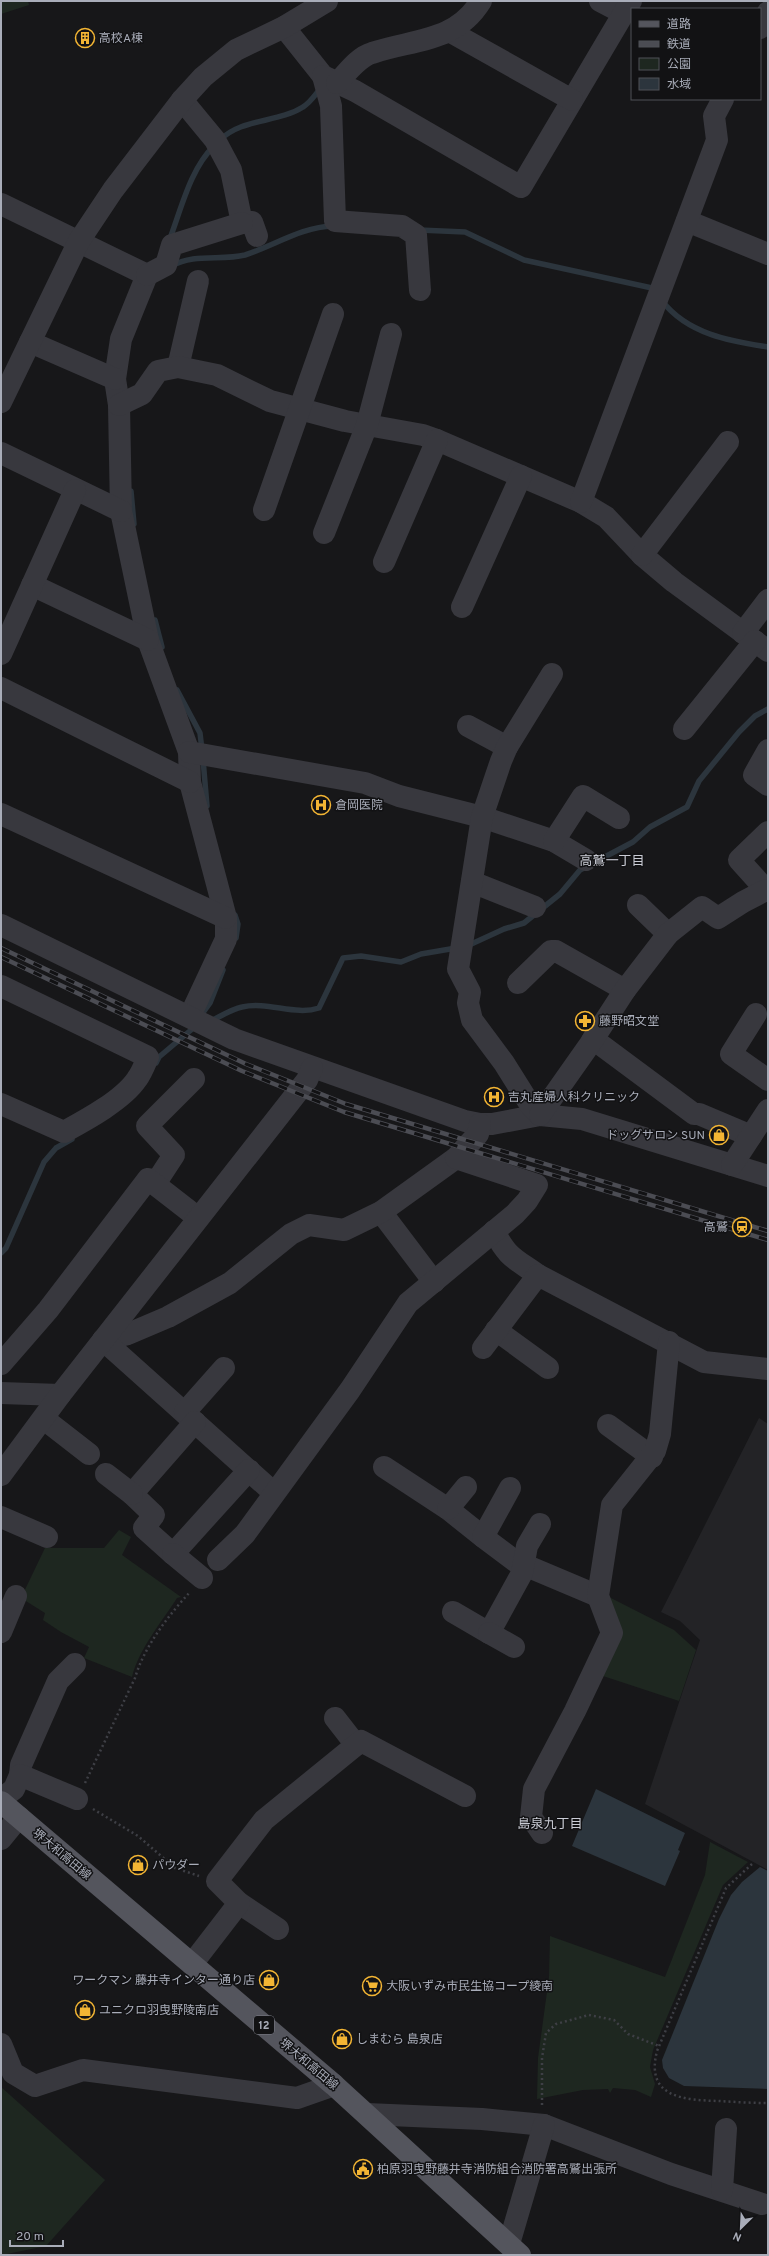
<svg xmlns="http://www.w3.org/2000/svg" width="769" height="2256" viewBox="0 0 769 2256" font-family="Overpass,'Noto Sans JP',sans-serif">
<rect width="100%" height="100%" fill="#171719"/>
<polygon fill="#232326" points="759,1418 768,1424 768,1870 645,1804 700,1640 680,1621 661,1612"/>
<g fill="#1e2720">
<polygon points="1,1 28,1 29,5 1,14"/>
<path d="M119,1530l12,7 -9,18 59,42 -4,1c-16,25 -38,51 -45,79l-48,-19 5,-11 -28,-15 -18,-12 2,-7 -24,-15 24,-50h59z"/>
<polygon points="607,1596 674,1630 696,1650 679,1701 600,1675"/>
<polygon points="710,1842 748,1862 723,1885 653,2050 650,2067 655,2084 651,2097 635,2090 613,2088 610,2093 608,2089 583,2090 537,2099 538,2058 549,1977 550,1936 665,1977 705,1875"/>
<polygon points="1,2087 105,2180 46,2246 2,2255"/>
</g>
<g fill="#2c353d">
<polygon points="596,1789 685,1833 678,1850 680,1851 665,1886 572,1846"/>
<polygon points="760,1867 768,1871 768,2089 684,2086 669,2078 663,2068 662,2060 719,1919 731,1895 742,1882"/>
</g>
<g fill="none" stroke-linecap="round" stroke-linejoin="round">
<g stroke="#2c353d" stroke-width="5.5">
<path d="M220,140c22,-22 58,-17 83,-33 7,-4 12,-12 17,-18"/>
<polyline points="419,230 465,232 524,260 652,288 655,292"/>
<path d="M169,241c12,-31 21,-72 45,-95"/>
<path d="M172,266c22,-13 49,-5 73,-11 29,-9 56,-28 88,-29"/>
<path d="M662,301c26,33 67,40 106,46"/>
<polyline points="131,491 134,524"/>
<polyline points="155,620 162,647"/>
<polyline points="177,690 200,733 202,750"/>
<polyline points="203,759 207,806"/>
<polyline points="235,915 238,924 236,938"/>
<polyline points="467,946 504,929 524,923 560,894 580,870 633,842 650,827 687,807 699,781 739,732 755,716 768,709"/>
<polyline points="202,1014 210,1003 223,970"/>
<path d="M211,1021c10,-5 21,-12 31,-14 26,-6 53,9 77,1l24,-50 18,-2 40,6 20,-8 35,-6"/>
<polyline points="156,1063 159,1057 191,1030 195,1025"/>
<polyline points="1,1253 6,1248 44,1162 56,1148 72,1139"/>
</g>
<g stroke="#3e3f45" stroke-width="2.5" stroke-dasharray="2 3" stroke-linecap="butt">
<path d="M85,1783l50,-105c9,-31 33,-62 55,-86"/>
<polyline points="93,1809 138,1836 175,1868 199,1876"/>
<path d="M752,1864l-26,24 -69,163c-12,47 27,49 62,50 16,1 33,2 49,2"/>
<polyline points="542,2105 542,2058 546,2033 556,2024 589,2015 614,2020 628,2034 659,2046"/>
</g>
<g stroke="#38383e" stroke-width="22">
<polyline points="600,1 623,13"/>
<polyline points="284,27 323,76 355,91 521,187 631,1"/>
<polyline points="760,28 768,12"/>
<polyline points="449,31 572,100"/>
<polyline points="323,76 331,106 335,221 402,226 416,235 420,290"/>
<path d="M337,83c10,-10 21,-26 35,-30 41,-14 83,-10 109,-52"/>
<polyline points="182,100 215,140 231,170 242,223 252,222 257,236"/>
<polyline points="1,204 147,275 121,339 115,379 119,405 121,511 148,640 189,752 190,782 226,918 226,939 190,1016"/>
<polyline points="687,221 768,254"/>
<polyline points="147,275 166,265 172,245 242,223"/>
<polyline points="30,342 115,379"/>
<polyline points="178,367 198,281"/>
<polyline points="1,402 79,241 113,190 182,100 203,77 236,50 284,27 327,1"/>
<polyline points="119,405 142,394 158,371 178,367 217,375 270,401 345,421 423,435 437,440 581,502 606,517 642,555 674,582 768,651"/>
<polyline points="1,453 121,511"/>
<polyline points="581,502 717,140 714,116 723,99"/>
<polyline points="264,510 333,314"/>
<polyline points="324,533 367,425 391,334"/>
<polyline points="642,555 728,442"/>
<polyline points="384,562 437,440"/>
<polyline points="32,585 148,640"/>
<polyline points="462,607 521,476"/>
<polyline points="743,633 768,600"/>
<polyline points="1,654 75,490"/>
<polyline points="1,688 190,782"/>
<polyline points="468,726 507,747"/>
<polyline points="684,729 755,641"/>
<polyline points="768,750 754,775 768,785"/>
<polyline points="189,752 365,783 399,796 482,817 554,841 586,860"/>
<polyline points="1,814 226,918"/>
<polyline points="554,841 583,796 619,818"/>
<polyline points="472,882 535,907"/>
<polyline points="766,890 739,860 768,832"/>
<polyline points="638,905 668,934"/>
<polyline points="1,925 234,1039 465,1121 480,1124 492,1124 540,1115 582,1119 768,1176"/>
<polyline points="518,983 551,951 556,951 625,990"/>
<path d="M1,986l147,71c-3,7 -6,15 -11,22 -14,21 -51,41 -73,53l-63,-28"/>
<polyline points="756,1014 731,1054 768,1080"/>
<polyline points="593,1039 694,1114 699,1114 751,1136"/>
<polyline points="540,1115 531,1106 504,1063 472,1020 468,1003 470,992 458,969 482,817 501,761 507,747 552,674"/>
<polyline points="540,1115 590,1044 625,990 668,934 702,907 718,918 743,902 766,890 768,891"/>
<polyline points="732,1165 768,1110"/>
<polyline points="155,1184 174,1155 147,1126 194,1079"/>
<polyline points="381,1212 434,1282"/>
<path d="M494,1231c14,27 20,27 44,44"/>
<polyline points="496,1330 548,1368"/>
<polyline points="103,1340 128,1334 168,1317 230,1283 291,1234 309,1225 344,1230 381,1212 456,1158 478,1134 480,1124"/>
<polyline points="103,1340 274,1493"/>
<polyline points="483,1348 538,1275 704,1362 768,1369"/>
<polyline points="1,1364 48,1310 148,1179 197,1217"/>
<polyline points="1,1393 60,1395"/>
<polyline points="185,1412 224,1368"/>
<polyline points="44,1419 89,1454"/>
<polyline points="195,1422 132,1494 154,1515 144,1528 173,1554 249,1470"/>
<polyline points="608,1425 652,1457"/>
<polyline points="384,1467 448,1509 483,1537"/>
<polyline points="106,1474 132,1494"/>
<polyline points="1,1475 60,1395 307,1080 312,1068"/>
<polyline points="510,1488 483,1537 515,1561 598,1596"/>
<polyline points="448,1509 466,1487"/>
<polyline points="1,1517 47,1537"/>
<polyline points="173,1554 202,1578"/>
<polyline points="218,1560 245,1534 350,1390 408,1303 515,1214 527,1201 537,1185 456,1158"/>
<polyline points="453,1612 489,1633 522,1573 527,1546 540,1524"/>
<polyline points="1,1632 16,1596"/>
<polyline points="489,1633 514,1647"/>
<polyline points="335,1718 356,1745"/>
<polyline points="20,1775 21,1765 58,1681 75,1664"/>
<polyline points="1,1799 14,1789 20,1775 77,1799"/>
<polyline points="542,1833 531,1817 534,1789 575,1711 612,1633 598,1596 612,1505 655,1451 660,1434 669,1342"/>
<polyline points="1,1839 19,1817"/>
<polyline points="239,1903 278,1929"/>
<polyline points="192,1964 239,1903 217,1881 264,1820 361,1741 465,1796"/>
<polyline points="1,2044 13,2073 35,2086 83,2070 297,2098 334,2085"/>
<polyline points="367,2114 482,2119 544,2125 671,2174 762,2204"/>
<polyline points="722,2190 726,2129"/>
<polyline points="509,2244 544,2125"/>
</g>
<polyline stroke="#54555d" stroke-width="22" points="1,1802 334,2085 520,2255"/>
<g stroke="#4b4c53" stroke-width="4.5">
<g id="rail">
<polyline points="1,948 246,1064 346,1104 768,1231"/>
<polyline points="1,957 242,1071 344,1112 768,1240"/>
</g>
</g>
<use href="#rail" stroke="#121214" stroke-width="3" stroke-dasharray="9" stroke-linecap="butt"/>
</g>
<defs>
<g id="building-ring" transform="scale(1)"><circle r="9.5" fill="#121214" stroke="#f3b534" stroke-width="1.5"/><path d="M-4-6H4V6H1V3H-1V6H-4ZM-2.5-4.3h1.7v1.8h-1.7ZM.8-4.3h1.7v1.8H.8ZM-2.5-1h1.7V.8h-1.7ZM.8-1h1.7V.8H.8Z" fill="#f3b534"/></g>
<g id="hospital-ring" transform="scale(1)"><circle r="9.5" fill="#121214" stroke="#f3b534" stroke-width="1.5"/><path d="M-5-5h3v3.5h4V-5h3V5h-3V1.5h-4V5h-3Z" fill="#f3b534"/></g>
<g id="pharmacy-ring" transform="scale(1)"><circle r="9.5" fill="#121214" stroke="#f3b534" stroke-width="1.5"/><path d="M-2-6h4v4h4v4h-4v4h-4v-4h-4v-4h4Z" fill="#f3b534"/></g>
<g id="shop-ring" transform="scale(1)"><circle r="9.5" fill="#121214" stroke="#f3b534" stroke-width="1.5"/><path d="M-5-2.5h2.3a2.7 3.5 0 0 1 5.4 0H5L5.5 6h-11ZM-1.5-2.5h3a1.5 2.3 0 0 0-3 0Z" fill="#f3b534"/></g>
<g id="station-ring" transform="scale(1)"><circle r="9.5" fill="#121214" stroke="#f3b534" stroke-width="1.5"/><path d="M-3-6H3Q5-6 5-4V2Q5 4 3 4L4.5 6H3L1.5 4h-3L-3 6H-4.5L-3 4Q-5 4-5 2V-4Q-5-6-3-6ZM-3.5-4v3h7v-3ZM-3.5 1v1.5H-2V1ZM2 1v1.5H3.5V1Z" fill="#f3b534"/></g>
<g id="supermarket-ring" transform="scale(1)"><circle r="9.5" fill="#121214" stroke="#f3b534" stroke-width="1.5"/><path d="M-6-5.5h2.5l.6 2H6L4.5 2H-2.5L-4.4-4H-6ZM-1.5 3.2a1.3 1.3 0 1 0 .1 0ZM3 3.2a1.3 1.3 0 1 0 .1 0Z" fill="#f3b534"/></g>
<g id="civic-ring" transform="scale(1)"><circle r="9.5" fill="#121214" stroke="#f3b534" stroke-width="1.5"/><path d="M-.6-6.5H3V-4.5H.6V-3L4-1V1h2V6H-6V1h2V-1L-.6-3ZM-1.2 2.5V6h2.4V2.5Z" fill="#f3b534"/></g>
</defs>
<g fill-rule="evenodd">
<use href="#building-ring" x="85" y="38"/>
<use href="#hospital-ring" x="321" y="805"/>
<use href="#pharmacy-ring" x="585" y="1021"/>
<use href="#hospital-ring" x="494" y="1097"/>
<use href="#shop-ring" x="719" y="1135"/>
<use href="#station-ring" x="742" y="1227"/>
<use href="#shop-ring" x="138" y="1865"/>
<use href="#shop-ring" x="269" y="1980"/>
<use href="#supermarket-ring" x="372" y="1986"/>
<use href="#shop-ring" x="85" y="2010"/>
<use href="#shop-ring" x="342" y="2039"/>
<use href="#civic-ring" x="363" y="2169"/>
</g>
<g text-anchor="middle" stroke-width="3" stroke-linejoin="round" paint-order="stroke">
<rect fill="#121214" stroke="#7c7e88" stroke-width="1" x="254" y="2016" width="20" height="18" rx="3"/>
<g font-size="11" font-weight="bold" fill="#a9adb9">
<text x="264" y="2029">12</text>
</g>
<g font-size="12" fill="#a9adb9" stroke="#121214" text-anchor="start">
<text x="99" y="42">高校A棟</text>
<text x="335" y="809">倉岡医院</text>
<text x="599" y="1025">藤野昭文堂</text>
<text x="508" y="1101">吉丸産婦人科クリニック</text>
<text x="705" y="1139" text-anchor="end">ドッグサロン SUN</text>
<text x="728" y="1231" text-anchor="end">高鷲</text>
<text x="152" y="1869">パウダー</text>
<text x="255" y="1984" text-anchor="end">ワークマン 藤井寺インター通り店</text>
<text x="386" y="1990">大阪いずみ市民生協コープ綾南</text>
<text x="99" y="2014">ユニクロ羽曳野陵南店</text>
<text x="356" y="2043">しまむら 島泉店</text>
<text x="377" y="2173">柏原羽曳野藤井寺消防組合消防署高鷲出張所</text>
</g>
<g font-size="12" fill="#a9adb9" stroke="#121214">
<text transform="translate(62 1854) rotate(40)" y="4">堺大和高田線</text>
<text transform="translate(309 2064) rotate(40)" y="4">堺大和高田線</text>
</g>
<g font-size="13" fill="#caccd5" stroke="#121214">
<text x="612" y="865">高鷲一丁目</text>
<text x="550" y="1828">島泉九丁目</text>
</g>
</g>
<rect width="769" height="2256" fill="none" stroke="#a9adb9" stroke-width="4"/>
<rect x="631" y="8" width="130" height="92" fill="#121214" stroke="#4e5056"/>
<rect x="639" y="21" width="20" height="6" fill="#54555d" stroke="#4e5056"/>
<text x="667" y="28" font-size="12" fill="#a9adb9">道路</text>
<rect x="639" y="41" width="20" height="6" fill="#4b4c53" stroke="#4e5056"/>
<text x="667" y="48" font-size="12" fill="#a9adb9">鉄道</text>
<rect x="639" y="58" width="20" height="12" fill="#1e2720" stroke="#4e5056"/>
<text x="667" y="68" font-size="12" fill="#a9adb9">公園</text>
<rect x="639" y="78" width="20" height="12" fill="#2c353d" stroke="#4e5056"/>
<text x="667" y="88" font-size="12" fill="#a9adb9">水域</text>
<g transform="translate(741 2228) rotate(204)" stroke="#121214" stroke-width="3" paint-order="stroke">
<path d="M0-3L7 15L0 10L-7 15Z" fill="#a9adb9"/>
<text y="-6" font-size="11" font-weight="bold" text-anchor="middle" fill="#a9adb9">N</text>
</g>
<path d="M10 2240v6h53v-6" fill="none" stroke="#a9adb9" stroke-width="2"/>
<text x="16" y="2240" font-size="12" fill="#a9adb9" stroke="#121214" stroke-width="3" paint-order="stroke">20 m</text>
</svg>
